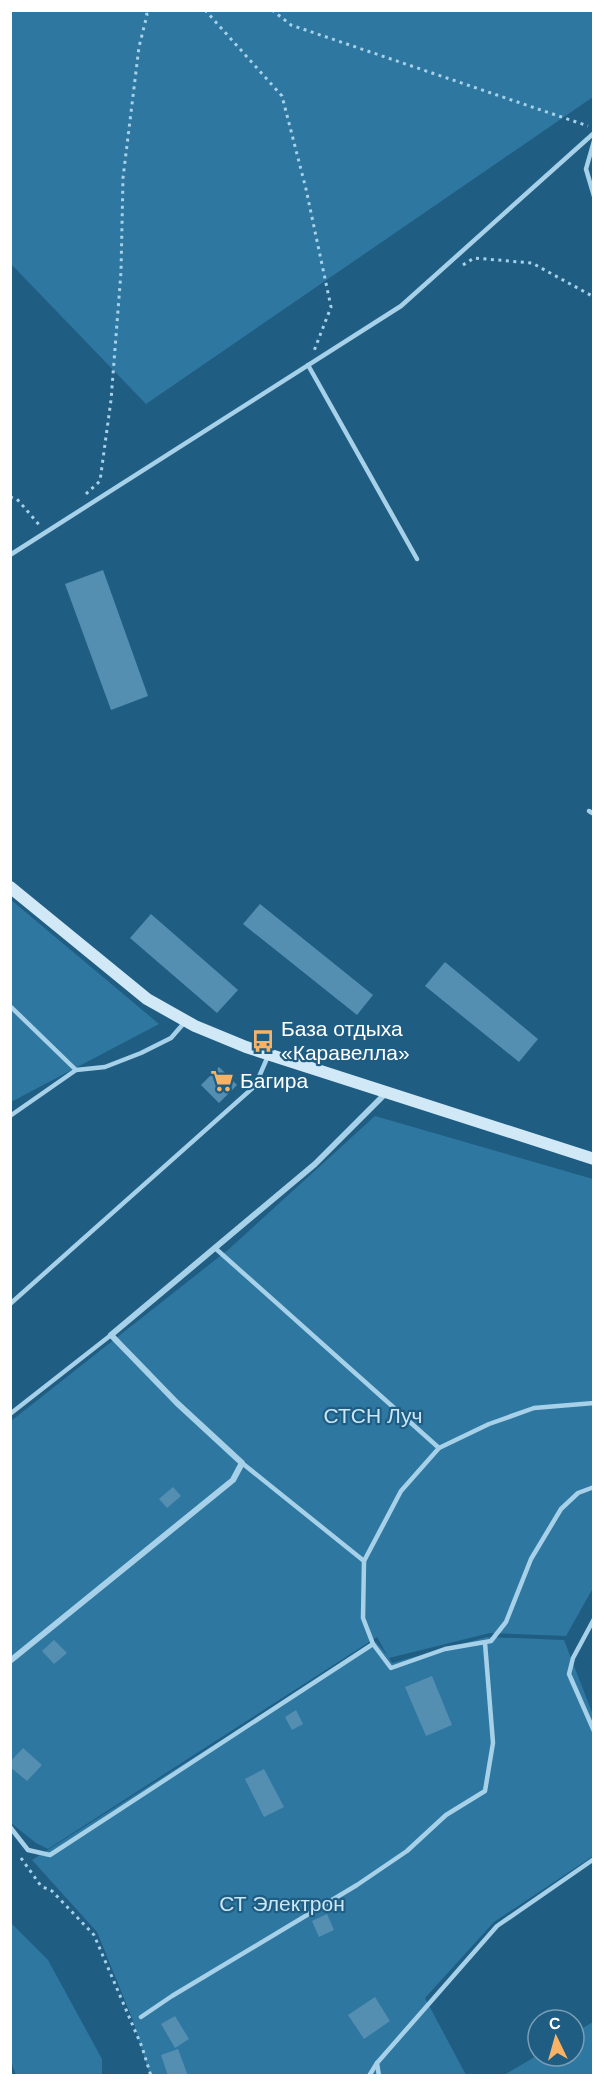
<svg xmlns="http://www.w3.org/2000/svg" width="604" height="2086" viewBox="0 0 604 2086" font-family="Arial,sans-serif">
<rect width="100%" height="100%" fill="#1f5d83"/>
<g fill="#2e77a0">
<polygon points="11,10 593,11 593,97 146,404 11,264"/>
<polygon points="10,899 159,1024 11,1102 10,1102"/>
<polygon points="375,1116 593,1179 593,1588 566,1636 490,1633 389,1658 392,1663 487,1637 564,1640 593,1715 593,1856 494,1922 425,1998 466,2075 150,2075 132,2018 97,1932 32,1860 376,1642 387,1655 377,1637 48,1849 36,1843 11,1823 11,1421 229,1249"/>
<polygon points="11,1923 48,1960 102,2059 102,2075 16,2075 10,2059"/>
<polygon points="593,2022 593,2075 504,2075 538,2055 574,2056 574,2033"/>
</g>
<g fill="#548fb2">
<polygon points="103,570 148,696 111,710 65,584"/>
<polygon points="260,904 373,995 357,1015 243,924"/>
<polygon points="151,914 238,990 217,1013 130,938"/>
<polygon points="445,962 538,1039 519,1062 425,986"/>
<polygon points="219,1067 237,1085 219,1103 201,1085"/>
<polygon points="173,1487 181,1496 167,1508 159,1499"/>
<polygon points="54,1640 67,1653 54,1664 42,1651"/>
<polygon points="432,1676 452,1725 426,1736 405,1687"/>
<polygon points="296,1710 303,1724 292,1730 285,1717"/>
<polygon points="23,1748 42,1765 27,1781 10,1767 10,1762"/>
<polygon points="264,1769 284,1807 264,1817 245,1779"/>
<polygon points="327,1914 334,1930 319,1937 312,1921"/>
<polygon points="375,1997 390,2021 364,2039 348,2015"/>
<polygon points="175,2016 189,2039 175,2048 161,2024"/>
<polygon points="178,2049 188,2076 168,2076 161,2055"/>
</g>
<g fill="none" stroke-linecap="round" stroke-linejoin="round">
<g stroke="#a6d1e9" stroke-width="3" stroke-dasharray="3 4.5" stroke-linecap="butt">
<polyline points="205,10 282,96 306,189 331,307 314,351"/>
<polyline points="272,10 291,25 588,126"/>
<polyline points="463,265 474,258 532,263 594,297"/>
<polyline points="86,494 100,481 111,400 121,272 123,178 139,47 147,15 146,10"/>
<polyline points="10,497 17,499 41,527"/>
<polyline points="21,1858 41,1886 52,1891 94,1935 142,2047 151,2076"/>
</g>
<g stroke="#a6d1e9" stroke-width="4.5">
<polyline points="594,141 586,169 594,196"/>
<polyline points="308,365 417,559"/>
<polyline points="10,555 401,306 594,133"/>
<polyline points="589,811 594,814"/>
<polyline points="10,1006 76,1070 105,1067 141,1053 171,1038 184,1023"/>
<polyline points="10,1116 76,1070"/>
<polyline points="215,1248 439,1448"/>
<polyline points="10,1304 255,1086 268,1056"/>
<polyline points="594,1403 534,1408 489,1424 439,1448 401,1491 364,1561 363,1618 373,1644 391,1668 445,1649 491,1641 506,1622 531,1559 561,1509 578,1493 594,1487"/>
<polyline points="10,1414 111,1335"/>
<polyline points="242,1463 364,1561"/>
<polyline points="594,1619 573,1658 569,1674 594,1731"/>
<polyline points="10,1827 28,1850 50,1855 373,1644"/>
<polyline points="141,2017 172,1996 357,1885 407,1851 446,1815 485,1791 493,1743 485,1643"/>
<polyline points="369,2076 377,2063"/>
<polyline points="379,2076 377,2063 497,1926 594,1859"/>
</g>
<polyline stroke="#a6d1e9" stroke-width="6" points="10,1661 233,1480 242,1463 177,1403 111,1335 315,1164 387,1092"/>
<polyline stroke="#d1e9f7" stroke-width="12" points="10,887 147,999 195,1026 246,1047 594,1159"/>
</g>
<defs>
<g id="bus-bare" transform="scale(1.8)"><path d="M-5-6H5V4H4V6H2V4H-2V6H-4V4H-5ZM-3.5-4V0h7V-4ZM-3.5 1.2v1.5H-2V1.2ZM2 1.2v1.5H3.5V1.2Z" fill="#f8b265" stroke="#1f5d83" stroke-width="2.5" paint-order="stroke"/></g>
<g id="supermarket-bare" transform="scale(1.8)"><path d="M-6-5.5h2.5l.6 2H6L4.5 2H-2.5L-4.4-4H-6ZM-1.5 3.2a1.3 1.3 0 1 0 .1 0ZM3 3.2a1.3 1.3 0 1 0 .1 0Z" fill="#f8b265" stroke="#1f5d83" stroke-width="2.5" paint-order="stroke"/></g>
</defs>
<g fill-rule="evenodd">
<use href="#bus-bare" x="263" y="1041"/>
<use href="#supermarket-bare" x="222" y="1081"/>
</g>
<g text-anchor="middle" stroke-width="4.5" stroke-linejoin="round" paint-order="stroke">
<g font-size="21" fill="#fff" stroke="#1f5d83" text-anchor="start">
<text x="281" y="1036">База отдыха<tspan x="281" dy="24">«Каравелла»</tspan></text>
<text x="240" y="1088">Багира</text>
</g>
<g font-size="21" fill="#cae7f7" stroke="#1f5d83">
<text x="373" y="1423">СТСН Луч</text>
<text x="282" y="1911">СТ Электрон</text>
</g>
</g>
<rect width="604" height="2086" fill="none" stroke="#ffffff" stroke-width="24"/>
<g transform="translate(556 2038) rotate(355)"><circle r="28" fill="#1f5d83" stroke="#799eb5" stroke-width="1.5"/>
<path d="M0-4.5L10 22L0 15L-10 22Z" fill="#f8b265"/>
<text y="-9" font-size="16" font-weight="bold" text-anchor="middle" fill="#ffffff">С</text>
</g>
</svg>
